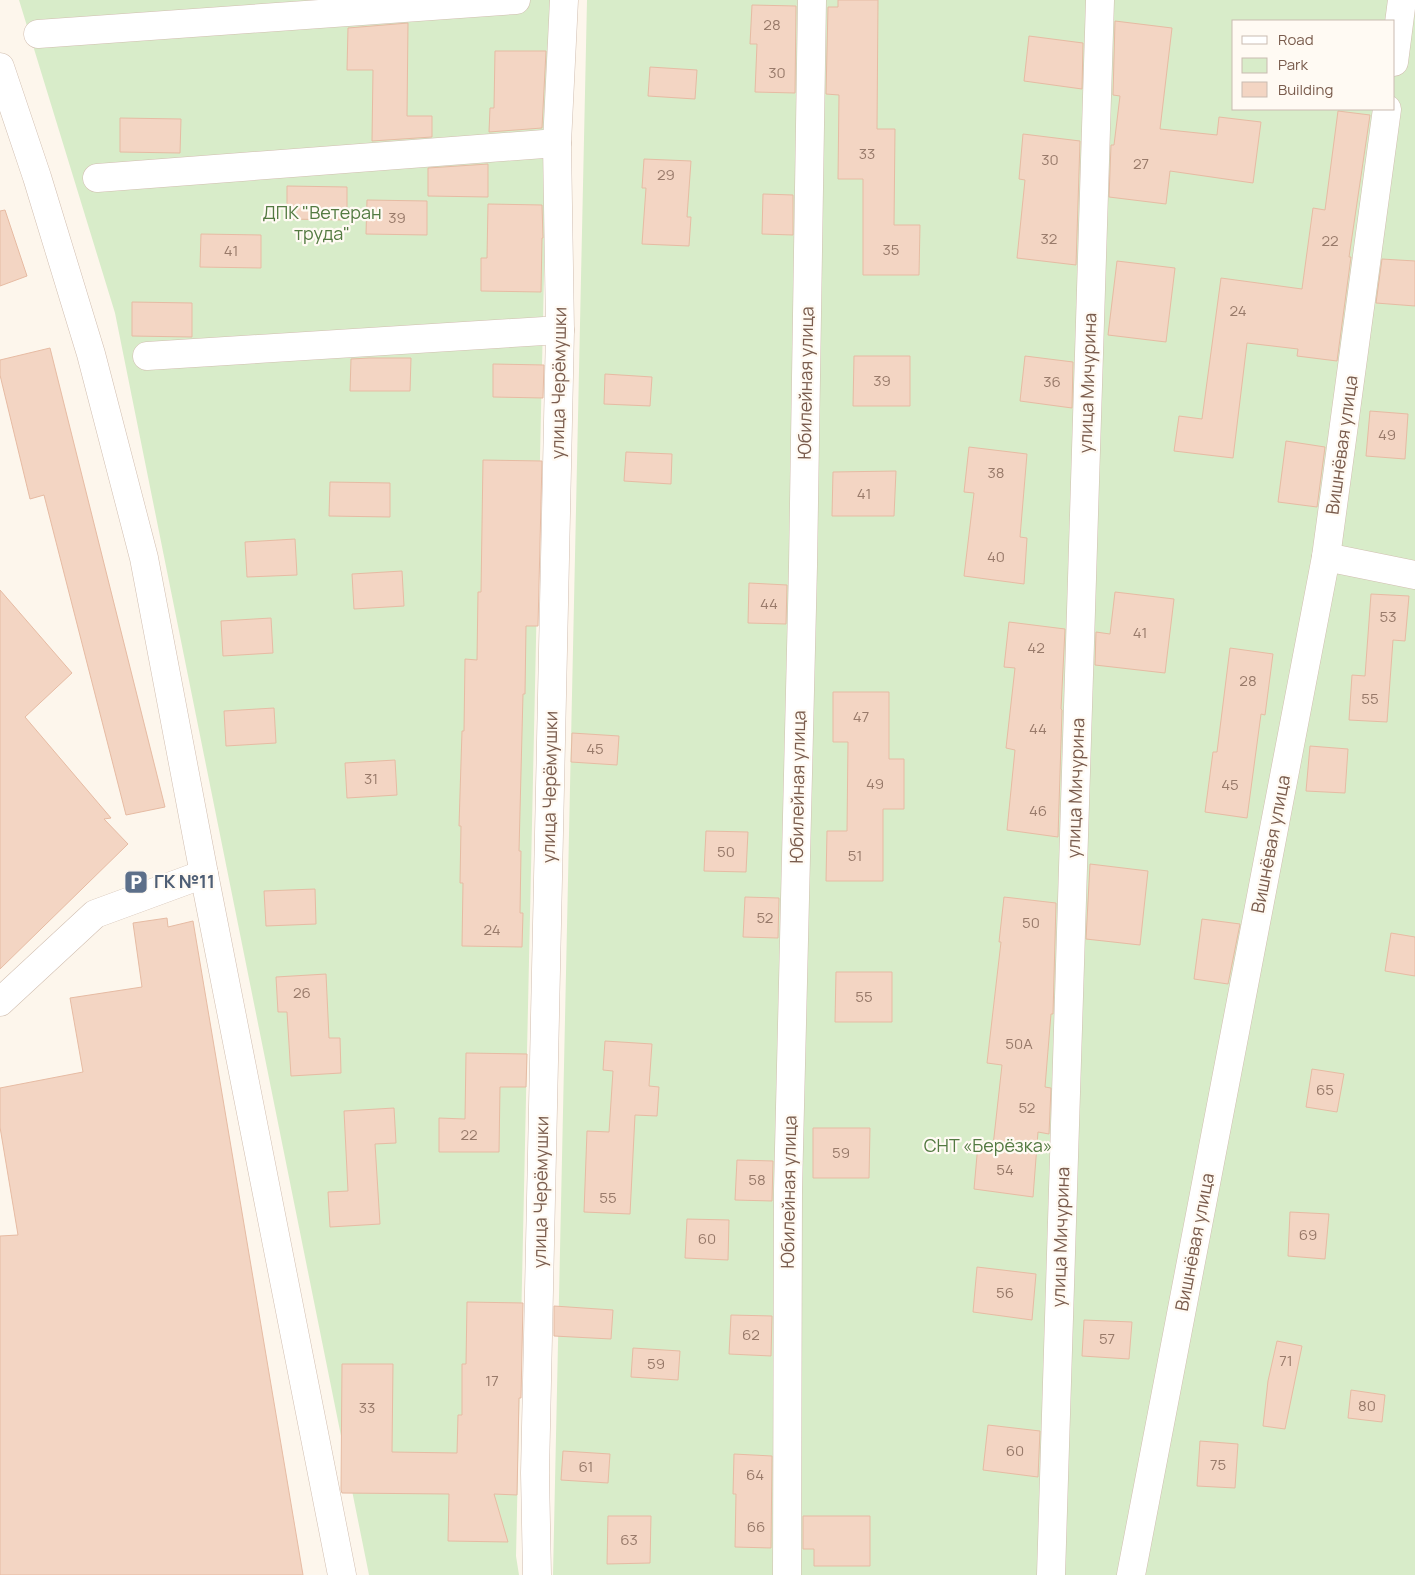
<svg xmlns="http://www.w3.org/2000/svg" width="1415" height="1575" viewBox="0 0 1415 1575" font-family="Manrope,sans-serif">
<rect width="100%" height="100%" fill="#fdf6ec"/>
<g fill="#d8ecc9" fill-rule="evenodd">
<polygon points="19,0 550,0 516,1556 519,1575 369,1575 115,313"/>
<path d="M587,0h828v1575h-862zM1234,21h160v88h-160z"/>
</g>
<g fill="#f3d5c3" stroke="#e6bba3">
<polygon points="838,0 878,0 877,129 895,129 894,225 920,225 919,275 863,275 863,179 838,179 839,95 826,94 828,7 838,7"/>
<polygon points="752,5 796,6 795,93 755,92 757,44 750,44"/>
<polygon points="1115,21 1172,28 1160,129 1217,135 1219,117 1261,122 1253,183 1170,171 1166,204 1109,197 1111,145 1114,145 1120,96 1113,95"/>
<polygon points="408,23 407,116 432,116 432,137 372,141 373,70 347,70 348,28"/>
<polygon points="1029,36 1083,43 1082,89 1024,81"/>
<polygon points="495,51 546,51 542,128 489,132 490,108 494,108"/>
<polygon points="650,67 697,70 695,99 648,96"/>
<polygon points="1338,111 1370,115 1349,257 1351,257 1337,361 1297,356 1298,349 1247,343 1233,458 1174,451 1179,416 1202,419 1221,278 1302,289 1313,208 1325,210"/>
<polygon points="120,118 181,119 180,153 120,152"/>
<polygon points="1023,134 1080,141 1076,265 1017,258 1025,180 1019,179"/>
<polygon points="644,159 691,161 687,217 691,217 689,246 642,244 646,188 642,188"/>
<polygon points="488,164 488,197 428,196 428,168"/>
<polygon points="287,186 347,187 347,220 287,219"/>
<polygon points="763,194 793,195 793,235 762,234"/>
<polygon points="367,200 427,201 427,235 366,234"/>
<polygon points="488,204 542,205 543,238 542,238 541,292 481,291 481,258 487,258"/>
<polygon points="5,210 27,276 0,286 0,211"/>
<polygon points="201,234 261,235 261,268 200,267"/>
<polygon points="1382,259 1415,261 1415,306 1376,303"/>
<polygon points="1117,261 1175,268 1166,342 1108,335"/>
<polygon points="132,302 192,303 192,337 132,336"/>
<polygon points="50,348 165,807 126,815 44,495 30,499 0,375 0,360"/>
<polygon points="854,356 910,356 910,406 853,406"/>
<polygon points="1025,356 1073,362 1072,408 1020,401"/>
<polygon points="369,358 411,358 410,391 350,391 351,359"/>
<polygon points="493,364 544,365 543,398 493,397"/>
<polygon points="605,374 652,377 650,406 604,404"/>
<polygon points="1370,411 1408,414 1405,459 1366,456"/>
<polygon points="1286,441 1325,447 1317,507 1278,502"/>
<polygon points="969,447 1027,454 1020,537 1027,538 1024,584 964,576 974,493 964,492"/>
<polygon points="626,452 672,454 671,484 624,481"/>
<polygon points="483,460 542,461 538,626 526,626 525,694 523,694 519,851 521,851 520,913 523,913 522,947 462,946 463,883 460,883 461,826 459,826 462,731 464,731 465,659 477,660 478,592 481,592"/>
<polygon points="896,471 894,516 832,516 833,472"/>
<polygon points="330,482 390,483 390,517 329,516"/>
<polygon points="295,539 297,575 247,577 245,542"/>
<polygon points="402,571 404,606 354,609 352,574"/>
<polygon points="749,583 787,585 786,624 748,623"/>
<polygon points="0,590 72,673 25,717 111,818 104,819 128,844 0,969"/>
<polygon points="1115,592 1174,599 1165,673 1095,665 1096,632 1110,634"/>
<polygon points="1371,594 1409,596 1405,641 1393,640 1387,722 1349,720 1352,675 1365,676"/>
<polygon points="271,618 273,653 223,656 221,621"/>
<polygon points="1009,622 1065,629 1061,709 1062,710 1058,837 1007,830 1015,750 1006,748 1015,668 1004,667"/>
<polygon points="1230,648 1273,654 1265,715 1261,714 1247,818 1205,812 1213,752 1217,752"/>
<polygon points="833,692 889,692 889,759 904,759 904,809 883,809 883,881 826,881 827,831 847,831 848,742 833,742"/>
<polygon points="274,708 276,743 226,746 224,711"/>
<polygon points="572,733 619,736 617,765 571,762"/>
<polygon points="1310,746 1348,749 1345,793 1306,791"/>
<polygon points="395,760 397,795 347,798 345,763"/>
<polygon points="706,831 748,832 746,872 704,871"/>
<polygon points="1090,864 1148,871 1140,945 1086,939"/>
<polygon points="315,889 316,924 266,926 264,891"/>
<polygon points="745,897 779,898 778,938 743,937"/>
<polygon points="1004,897 1056,903 1053,1014 1051,1014 1045,1087 1051,1088 1049,1134 1038,1132 1033,1197 974,1189 978,1144 993,1146 1002,1065 987,1063 1001,942 999,942"/>
<polygon points="167,918 168,927 193,921 303,1575 0,1575 0,1236 18,1235 0,1127 0,1088 83,1072 70,998 142,987 133,923"/>
<polygon points="1202,919 1240,924 1228,984 1194,979"/>
<polygon points="1391,933 1415,937 1415,976 1385,971"/>
<polygon points="836,972 892,972 892,1022 835,1022"/>
<polygon points="326,974 329,1038 340,1038 341,1073 291,1076 287,1012 278,1012 276,977"/>
<polygon points="605,1041 652,1044 649,1086 659,1087 657,1116 635,1115 630,1214 584,1212 587,1131 609,1132 613,1071 603,1070"/>
<polygon points="466,1053 527,1054 526,1087 500,1087 499,1152 439,1152 439,1118 465,1119"/>
<polygon points="1312,1069 1344,1074 1337,1112 1306,1107"/>
<polygon points="394,1108 396,1143 375,1144 380,1224 330,1227 328,1192 348,1191 344,1111"/>
<polygon points="813,1128 870,1128 869,1178 813,1178"/>
<polygon points="737,1160 773,1161 772,1201 735,1200"/>
<polygon points="1290,1212 1329,1214 1325,1259 1288,1256"/>
<polygon points="687,1219 729,1220 728,1260 685,1258"/>
<polygon points="977,1267 1036,1274 1032,1320 973,1312"/>
<polygon points="467,1302 523,1303 521,1398 519,1398 517,1495 494,1494 508,1542 448,1541 449,1494 342,1493 341,1490 342,1364 393,1364 392,1452 457,1453 458,1415 462,1415 462,1364 466,1364"/>
<polygon points="554,1306 613,1310 611,1339 554,1336"/>
<polygon points="731,1315 772,1316 771,1356 729,1354"/>
<polygon points="1084,1320 1132,1322 1129,1359 1082,1356"/>
<polygon points="1277,1341 1302,1346 1285,1429 1263,1426 1268,1381"/>
<polygon points="633,1348 680,1351 678,1380 631,1377"/>
<polygon points="1351,1390 1385,1395 1382,1422 1348,1418"/>
<polygon points="988,1425 1040,1431 1038,1477 983,1470"/>
<polygon points="1200,1441 1238,1444 1235,1488 1197,1486"/>
<polygon points="563,1451 610,1454 608,1483 561,1480"/>
<polygon points="734,1454 772,1456 771,1548 735,1547 736,1494 733,1494"/>
<polygon points="608,1516 651,1516 650,1563 607,1564"/>
<polygon points="803,1516 870,1516 870,1566 814,1566 814,1549 803,1549"/>
</g>
<g fill="none" stroke-linecap="round" stroke-linejoin="round">
<g stroke="#d1beb0" stroke-width="29">
<g id="minor">
<polyline points="38,34 516,0"/>
<polyline points="1394,62 1402,0"/>
<polyline points="0,67 37,177 91,354 144,558 204,874 342,1575"/>
<polyline points="97,178 557,143"/>
<polyline points="147,356 560,330"/>
<polyline points="1326,557 1415,575"/>
<polyline points="0,1002 95,914 204,874"/>
<polyline points="537,1575 535,1473 560,330 557,143 564,0"/>
<polyline points="787,1575 788,1190 803,566 812,0"/>
<polyline points="1051,1575 1100,0"/>
<polyline points="1131,1575 1326,557 1387,109"/>
</g>
</g>
<use href="#minor" stroke="#fff" stroke-width="28"/>
</g>
<defs>
<g id="parking-square" transform="scale(1.25)"><rect x="-9" y="-9" width="18" height="18" rx="4" fill="#5c6f8a" stroke="#fffaf3"/><path d="M-3.5-5.5H1a3.5 3.5 0 0 1 0 7H-1V5.5H-3.5ZM-1-3.4V-.6H.8a1.4 1.4 0 0 0 0-2.8Z" fill="#fff"/></g>
</defs>
<g fill-rule="evenodd">
<use href="#parking-square" x="136" y="882"/>
</g>
<g text-anchor="middle" stroke-width="4.5" stroke-linejoin="round" paint-order="stroke">
<g font-size="15" fill="#987a6a">
<text x="772" y="30">28</text>
<text x="777" y="78">30</text>
<text x="867" y="159">33</text>
<text x="1050" y="165">30</text>
<text x="1141" y="169">27</text>
<text x="666" y="180">29</text>
<text x="397" y="223">39</text>
<text x="1049" y="244">32</text>
<text x="1330" y="246">22</text>
<text x="891" y="255">35</text>
<text x="231" y="256">41</text>
<text x="1238" y="316">24</text>
<text x="882" y="386">39</text>
<text x="1052" y="387">36</text>
<text x="1387" y="440">49</text>
<text x="996" y="478">38</text>
<text x="864" y="499">41</text>
<text x="996" y="562">40</text>
<text x="769" y="609">44</text>
<text x="1388" y="622">53</text>
<text x="1140" y="638">41</text>
<text x="1036" y="653">42</text>
<text x="1248" y="686">28</text>
<text x="1370" y="704">55</text>
<text x="861" y="722">47</text>
<text x="1038" y="734">44</text>
<text x="595" y="754">45</text>
<text x="371" y="784">31</text>
<text x="875" y="789">49</text>
<text x="1230" y="790">45</text>
<text x="1038" y="816">46</text>
<text x="726" y="857">50</text>
<text x="855" y="861">51</text>
<text x="765" y="923">52</text>
<text x="1031" y="928">50</text>
<text x="492" y="935">24</text>
<text x="302" y="998">26</text>
<text x="864" y="1002">55</text>
<text x="1019" y="1049">50А</text>
<text x="1325" y="1095">65</text>
<text x="1027" y="1113">52</text>
<text x="469" y="1140">22</text>
<text x="841" y="1158">59</text>
<text x="1005" y="1175">54</text>
<text x="757" y="1185">58</text>
<text x="608" y="1203">55</text>
<text x="1308" y="1240">69</text>
<text x="707" y="1244">60</text>
<text x="1005" y="1298">56</text>
<text x="751" y="1340">62</text>
<text x="1107" y="1344">57</text>
<text x="1286" y="1366">71</text>
<text x="656" y="1369">59</text>
<text x="492" y="1386">17</text>
<text x="1367" y="1411">80</text>
<text x="367" y="1413">33</text>
<text x="1015" y="1456">60</text>
<text x="1218" y="1470">75</text>
<text x="586" y="1472">61</text>
<text x="755" y="1480">64</text>
<text x="756" y="1532">66</text>
<text x="629" y="1545">63</text>
</g>
<g font-size="18" fill="#537a41" stroke="#fffaf3">
<text x="322" y="219">ДПК "Ветеран<tspan x="322" dy="21">труда"</tspan></text>
<text x="988" y="1152">СНТ «Берёзка»</text>
</g>
<g font-size="18" fill="#7a5c4d" stroke="#fffaf3">
<text transform="translate(559 383) rotate(-89)" y="6">улица Черёмушки</text>
<text transform="translate(806 383) rotate(-89)" y="6">Юбилейная улица</text>
<text transform="translate(1088 383) rotate(-88)" y="6">улица Мичурина</text>
<text transform="translate(1342 445) rotate(-82)" y="6">Вишнёвая улица</text>
<text transform="translate(550 787) rotate(-89)" y="6">улица Черёмушки</text>
<text transform="translate(798 787) rotate(-89)" y="6">Юбилейная улица</text>
<text transform="translate(1076 788) rotate(-88)" y="6">улица Мичурина</text>
<text transform="translate(1271 844) rotate(-79)" y="6">Вишнёвая улица</text>
<text transform="translate(541 1192) rotate(-89)" y="6">улица Черёмушки</text>
<text transform="translate(789 1192) rotate(-89)" y="6">Юбилейная улица</text>
<text transform="translate(1061 1237) rotate(-88)" y="6">улица Мичурина</text>
<text transform="translate(1195 1242) rotate(-79)" y="6">Вишнёвая улица</text>
</g>
<g font-size="18" font-weight="bold" fill="#4e5e75" stroke="#fffaf3" text-anchor="start">
<text x="154" y="888">ГК №11</text>
</g>
</g>
<rect x="1232" y="20" width="162" height="90" fill="#fffaf3" stroke="#cabbb1"/>
<rect x="1242" y="36" width="25" height="8" fill="#ffffff" stroke="#cabbb1"/>
<text x="1278" y="45" font-size="15" fill="#7a5c4d">Road</text>
<rect x="1242" y="58" width="25" height="15" fill="#d8ecc9" stroke="#cabbb1"/>
<text x="1278" y="70" font-size="15" fill="#7a5c4d">Park</text>
<rect x="1242" y="82" width="25" height="15" fill="#f3d5c3" stroke="#cabbb1"/>
<text x="1278" y="95" font-size="15" fill="#7a5c4d">Building</text>
</svg>
